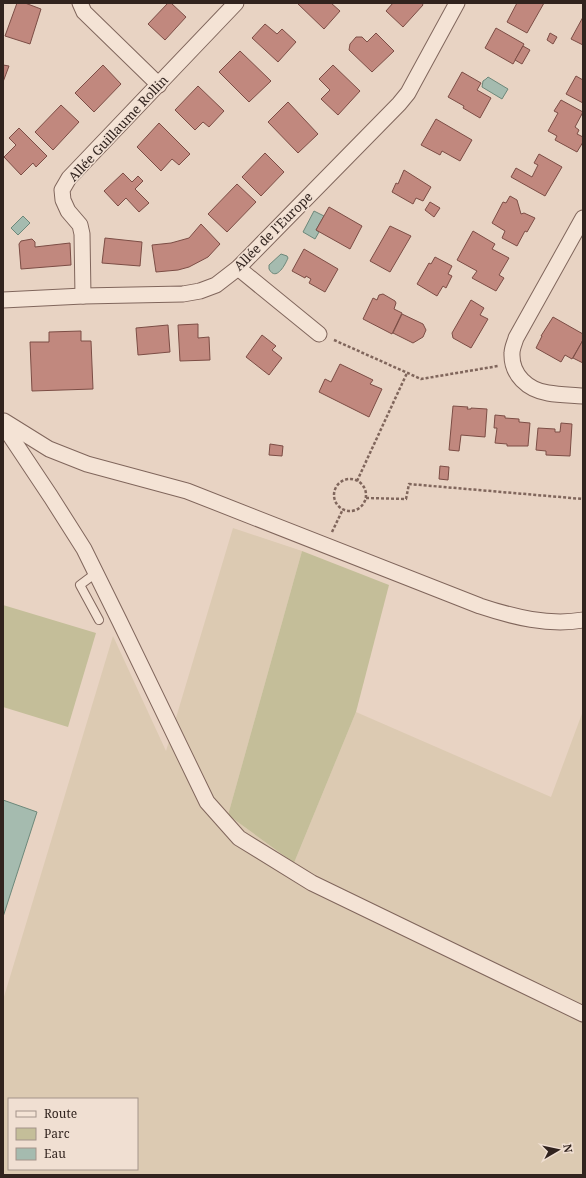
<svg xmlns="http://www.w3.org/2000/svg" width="586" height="1178" viewBox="0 0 586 1178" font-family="'Noto Serif',serif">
<rect width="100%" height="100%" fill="#e8d3c3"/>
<path fill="#dccab2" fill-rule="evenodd" d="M233,528l69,23 -74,264 66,48 62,-151 195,85 32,-86v464h-580v-175l110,-364 53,115zM9,1099h128v70h-128z"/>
<g fill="#c4be99">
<polygon points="302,551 389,585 356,712 294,863 228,815"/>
<polygon points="3,605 96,633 68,727 3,707"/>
</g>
<g fill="#a5bbaf" stroke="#6d887a">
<polygon points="488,77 508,89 502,99 482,87 483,81 486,79"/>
<polygon points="314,211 324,216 316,230 319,232 315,239 303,232"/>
<polygon points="23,216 30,223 18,235 11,228"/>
<path d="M281,254l6,2 1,2c-3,7 -12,24 -19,11v-4z"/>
<polygon points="3,800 37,812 3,917"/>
</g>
<g fill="#c1887e" stroke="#7c4d45">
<polygon points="17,3 25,3 41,9 30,44 5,36"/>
<polygon points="168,3 171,3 186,17 165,40 148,24"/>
<polygon points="297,3 331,3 340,11 324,29"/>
<polygon points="393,3 422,3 423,5 403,27 386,11"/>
<polygon points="517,3 544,3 527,33 507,22"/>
<polygon points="583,17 583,45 571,39"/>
<polygon points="265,24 277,34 282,29 296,42 278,62 252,38"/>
<polygon points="496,28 524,44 513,64 485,48"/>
<polygon points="376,33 394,51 372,72 349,50 350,44 356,37 362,37 367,42"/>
<polygon points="550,33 557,37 553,44 547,40"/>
<polygon points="523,46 530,50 522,64 515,60"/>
<polygon points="240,51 271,81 249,102 219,72"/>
<polygon points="3,65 9,66 3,82"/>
<polygon points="103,65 121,84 94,112 75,93"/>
<polygon points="333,65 360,91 338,115 321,99 330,90 319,79"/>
<polygon points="462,72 481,83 477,90 491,98 480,118 463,108 464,106 448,97"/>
<polygon points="576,76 583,80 583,103 566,94"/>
<polygon points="198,86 224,111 209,127 203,122 195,130 175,110"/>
<polygon points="561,100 583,112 575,127 579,130 577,134 583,137 583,142 577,152 555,140 557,136 548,131 558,113 554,111"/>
<polygon points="288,102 318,134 298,153 268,122"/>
<polygon points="61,105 79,122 53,150 35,132"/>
<polygon points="436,119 472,140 460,161 442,151 440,155 421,145"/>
<polygon points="159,123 190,154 179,165 172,159 161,171 137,147"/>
<polygon points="19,128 47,156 36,167 33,163 21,175 4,157 16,145 9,138"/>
<polygon points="265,153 284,172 261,196 242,177"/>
<polygon points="539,154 562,167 545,196 511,177 516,168 532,177 538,165 534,163"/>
<polygon points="404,170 431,187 423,201 416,198 413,204 392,192 396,183 398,184"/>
<polygon points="123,173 132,182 138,176 143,181 135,189 149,203 139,212 126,198 118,206 104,191"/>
<polygon points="237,184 256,202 227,232 208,214"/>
<polygon points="510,196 517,200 521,214 524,213 535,218 527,232 525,231 517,246 502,238 505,231 492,223 503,202 506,203"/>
<polygon points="430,202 440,208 434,217 425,210"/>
<polygon points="329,207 362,226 350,249 316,230"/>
<polygon points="201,224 220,244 208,257 189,267 178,270 156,272 152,245 171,243 189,238"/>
<polygon points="390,226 411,236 390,272 370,261"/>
<polygon points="473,231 495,244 492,249 509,258 499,275 504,278 496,291 472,278 477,271 457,260"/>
<polygon points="105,238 142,242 140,266 102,263"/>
<polygon points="32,239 35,242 35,247 70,243 71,265 21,269 19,244 21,241"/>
<polygon points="304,249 338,269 325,292 309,283 311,279 306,276 305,278 292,271"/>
<polygon points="435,257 452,266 448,274 452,276 446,288 443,286 437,296 417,284 429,263 431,264"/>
<polygon points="383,294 395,301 396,303 394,309 402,313 392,334 363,319 373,298 377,300 379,295"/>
<polygon points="471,300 484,308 480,315 488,319 471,348 453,338 452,333"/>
<polygon points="402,314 423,324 426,330 423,337 413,343 393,333"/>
<polygon points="553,317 583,334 583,340 572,359 565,355 561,362 536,348 542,336 541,336"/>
<polygon points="198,324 198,338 209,337 210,360 180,361 178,325"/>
<polygon points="168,325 170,352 138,355 136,328"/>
<polygon points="81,331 81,341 91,341 93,389 32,391 30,342 49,342 49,332"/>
<polygon points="262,335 276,346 272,350 282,358 269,375 246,357"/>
<polygon points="583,340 583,363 573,358"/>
<polygon points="340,364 373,380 370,384 382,389 369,417 319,392 325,379 331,382"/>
<polygon points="453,406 468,407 467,409 471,409 471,408 487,409 485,437 461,435 459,451 449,450"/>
<polygon points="495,415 505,416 505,418 519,419 519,422 530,423 528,446 507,446 507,444 495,443 497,428 494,428"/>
<polygon points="561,423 572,424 570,456 546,455 546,451 536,450 538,428 555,429 555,432 560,432"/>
<polygon points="270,444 283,446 282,456 269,455"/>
<polygon points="440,466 449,467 448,480 439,479"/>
</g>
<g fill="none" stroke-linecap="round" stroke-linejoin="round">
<g stroke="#80665c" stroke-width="10">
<polyline id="service" points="96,573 80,585 99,620"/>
</g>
<g stroke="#80665c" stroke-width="17">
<g id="minor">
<polyline points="80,3 84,12 159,85"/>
<path d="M583,218l-67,120c-1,4 -4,10 -4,15 -1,22 16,37 36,40 12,2 24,2 35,3"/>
<polyline points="238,268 319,334"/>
<polyline points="83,296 82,234 80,225 68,211 63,200 62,190 69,178 236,3"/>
<polyline points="3,300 83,296 183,294 200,291 216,285 238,268 399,104 408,93 415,80 457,3"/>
<path d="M4,421l45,28 38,15 100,27 293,115c33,11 69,20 103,14"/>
<polyline points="3,425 51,497 84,549 120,622 207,802 239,838 312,883 583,1014"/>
</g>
</g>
<g stroke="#80665c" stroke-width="2.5" stroke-dasharray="3 2" stroke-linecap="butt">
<polyline points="334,340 421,379 498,366"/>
<circle cx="350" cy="495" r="16"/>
<polyline points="357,481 407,373"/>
<polyline points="366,498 406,499 409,484 583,499"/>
<polyline points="332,532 343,509"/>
</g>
<use href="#service" stroke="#f4e3d5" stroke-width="8"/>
<use href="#minor" stroke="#f4e3d5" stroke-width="15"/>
</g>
<g text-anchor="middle" stroke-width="3" stroke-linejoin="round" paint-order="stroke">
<g font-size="13" fill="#31231e" stroke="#f0dfd2">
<text transform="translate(118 128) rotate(-47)" y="5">Allée Guillaume Rollin</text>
<text transform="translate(273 231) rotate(-45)" y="5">Allée de l'Europe</text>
</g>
</g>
<rect width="586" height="1178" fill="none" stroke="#31231e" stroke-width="8"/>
<rect x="8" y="1098" width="130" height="72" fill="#f0dfd2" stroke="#a4948a"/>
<rect x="16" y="1111" width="20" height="6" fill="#f4e3d5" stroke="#a4948a"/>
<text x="44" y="1118" font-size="12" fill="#31231e">Route</text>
<rect x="16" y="1128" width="20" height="12" fill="#c4be99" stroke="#a4948a"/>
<text x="44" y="1138" font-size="12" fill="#31231e">Parc</text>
<rect x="16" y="1148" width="20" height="12" fill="#a5bbaf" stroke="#a4948a"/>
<text x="44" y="1158" font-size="12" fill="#31231e">Eau</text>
<g transform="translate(558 1150) rotate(81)" stroke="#f0dfd2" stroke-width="3" paint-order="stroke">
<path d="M0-3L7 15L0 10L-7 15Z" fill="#31231e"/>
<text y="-6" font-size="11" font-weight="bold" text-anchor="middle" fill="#31231e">N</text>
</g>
</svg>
